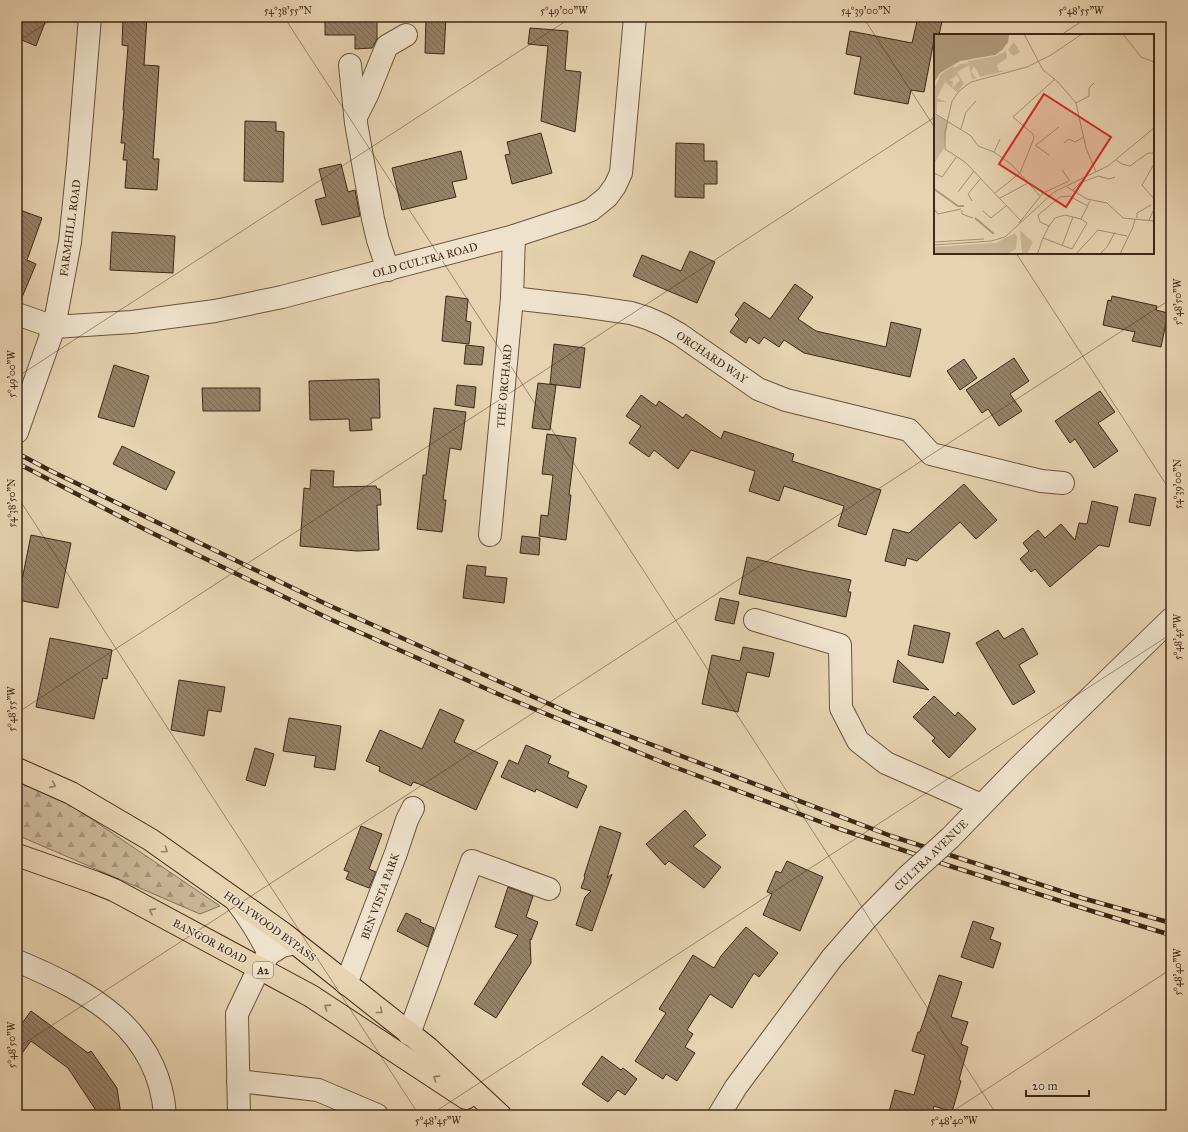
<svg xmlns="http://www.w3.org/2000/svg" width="1188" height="1132" viewBox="0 0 1188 1132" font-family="'IM FELL Great Primer',serif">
<defs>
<pattern id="forest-firs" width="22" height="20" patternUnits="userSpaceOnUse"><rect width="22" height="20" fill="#cab697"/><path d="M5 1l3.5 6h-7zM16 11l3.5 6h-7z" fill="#a5947a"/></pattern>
<pattern id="building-back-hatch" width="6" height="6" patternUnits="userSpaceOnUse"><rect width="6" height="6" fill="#968167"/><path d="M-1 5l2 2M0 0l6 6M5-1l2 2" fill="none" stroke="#7c6a54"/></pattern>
</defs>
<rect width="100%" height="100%" fill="#e7d3b1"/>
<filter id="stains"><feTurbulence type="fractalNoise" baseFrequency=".005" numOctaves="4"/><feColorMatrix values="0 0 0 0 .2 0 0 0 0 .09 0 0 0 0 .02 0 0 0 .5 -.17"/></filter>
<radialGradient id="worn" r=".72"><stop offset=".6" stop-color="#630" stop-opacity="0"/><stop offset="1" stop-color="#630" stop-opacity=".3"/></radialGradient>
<polygon fill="url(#forest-firs)" stroke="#846f56" points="17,780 59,797 220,906 200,914 17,835"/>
<g fill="url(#building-back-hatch)" stroke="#3f2816">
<polygon points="17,17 47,17 36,46 17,38"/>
<polygon points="123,17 147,17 144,65 159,66 153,159 159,159 157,190 125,188 127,160 123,160 125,143 121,143 124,110 123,110 128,46 122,45"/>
<polygon points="325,17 377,17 377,39 372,48 355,49 355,35 325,35"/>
<polygon points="426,17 446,17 444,54 425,53"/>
<polygon points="918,17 943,17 939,35 935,35 924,92 911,90 908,104 854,94 861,57 846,54 850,31 912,43"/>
<polygon points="530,28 568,31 565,70 581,72 575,132 541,121 548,46 528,44"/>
<polygon points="245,121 276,122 276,131 284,132 283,182 244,181"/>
<polygon points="541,133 552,173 512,184 505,155 510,154 507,142"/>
<polygon points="676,143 704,144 704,161 717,161 717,184 704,184 704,198 675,197"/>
<polygon points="461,151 467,179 452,182 456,197 402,210 392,168"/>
<polygon points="341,164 348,192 355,190 360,216 322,225 315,200 326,197 319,169"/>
<polygon points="17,209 42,218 27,260 36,264 20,302 17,302"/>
<polygon points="112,232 175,236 173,273 110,270"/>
<polygon points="690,251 715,262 697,303 633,276 642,255 681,271"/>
<polygon points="795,284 813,297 798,319 816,331 886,347 891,322 921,329 910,377 804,353 784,340 779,347 764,337 759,344 749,337 746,343 730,332 739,319 735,315 744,302 770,319"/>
<polygon points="446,296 468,299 466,321 471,322 469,344 442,341"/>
<polygon points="1112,296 1157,306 1156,310 1168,313 1161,347 1132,341 1135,332 1103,325 1108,300 1111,301"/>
<polygon points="554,344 585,348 580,388 550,384"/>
<polygon points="466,345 484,347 482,365 464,364"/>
<polygon points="1014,358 1029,381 1010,394 1022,411 999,426 988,409 982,413 966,390"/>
<polygon points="964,359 977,378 960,390 947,371"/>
<polygon points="114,365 149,376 134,427 98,417"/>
<polygon points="379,379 380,418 371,418 372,430 350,431 349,419 310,420 309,381"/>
<polygon points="538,383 556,385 550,430 532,428"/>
<polygon points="457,385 476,387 474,408 455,405"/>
<polygon points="202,388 260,388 260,411 203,411"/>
<polygon points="1100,391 1115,412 1098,423 1118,451 1094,468 1075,439 1070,443 1055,421"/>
<polygon points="641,395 656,406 659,401 683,418 686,414 721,439 724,431 794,454 792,461 881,490 866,535 838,526 844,506 784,486 779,501 749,491 755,471 691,450 678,469 654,450 649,457 629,443 641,426 626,416"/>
<polygon points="434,408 466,412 461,450 450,448 443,500 446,500 442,532 417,529 423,475 426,475"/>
<polygon points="547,434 576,438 569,495 571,495 566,540 539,536 541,515 548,516 553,475 542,474"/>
<polygon points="122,446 175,472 166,490 113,464"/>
<polygon points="311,470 334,471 333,487 376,486 377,489 380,489 381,505 377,505 379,550 357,551 300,546 304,488 310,489"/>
<polygon points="964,484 997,520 976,539 960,522 917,561 907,558 905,566 885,561 893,529 909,533"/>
<polygon points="1135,494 1156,498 1150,526 1129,522"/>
<polygon points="1092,501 1118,507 1109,547 1099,545 1050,587 1035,569 1031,572 1020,559 1029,551 1023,543 1038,530 1045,538 1061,524 1075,540 1079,523 1087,524"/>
<polygon points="31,535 71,543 58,608 18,600"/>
<polygon points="522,536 540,538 539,555 520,553"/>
<polygon points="747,557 811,572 812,572 851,580 848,592 851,592 846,617 739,594"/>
<polygon points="467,565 486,567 485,576 507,578 504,603 463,598"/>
<polygon points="720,598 739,602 734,624 715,620"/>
<polygon points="914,625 950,633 943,663 908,655"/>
<polygon points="1023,628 1038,654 1019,665 1035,692 1013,705 976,643 998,630 1004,639"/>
<polygon points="50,638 112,650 107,679 103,678 94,719 36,707"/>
<polygon points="743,647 774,653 769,677 747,672 738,712 702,704 712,655 740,661"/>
<polygon points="898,660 929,690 893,682"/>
<polygon points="179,680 225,687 221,712 208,710 204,736 171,730"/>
<polygon points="934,696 955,716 958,712 976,729 949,758 932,741 935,738 913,717"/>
<polygon points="440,709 464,720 454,742 498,762 476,810 419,784 413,782 411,786 379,771 380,767 366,761 380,730 422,749"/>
<polygon points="289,718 341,726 335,770 314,767 316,756 283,751"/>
<polygon points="526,745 551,756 548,763 569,772 567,777 587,786 577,808 536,789 535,792 501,777 509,760 518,764"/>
<polygon points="255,748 274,754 265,786 246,780"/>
<polygon points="685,810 706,835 693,846 721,867 704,888 669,861 665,865 646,844"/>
<polygon points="361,826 382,834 369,869 376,872 369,888 346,879 349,872 344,870"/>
<polygon points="600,826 621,833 607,878 612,874 592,931 576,925 585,897 591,891 581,888 585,877 584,876"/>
<polygon points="787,861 823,877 800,931 763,915 772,894 767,892 776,871 781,873"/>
<polygon points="508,887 533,896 526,917 538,922 531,940 530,939 531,963 496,1018 474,1004 518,935 495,927"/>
<polygon points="406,913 421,920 420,922 434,928 428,947 397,931"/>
<polygon points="973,921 994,928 990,939 1001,943 993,968 961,957"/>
<polygon points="746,927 778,953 759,977 754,973 732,1008 710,994 687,1030 693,1034 685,1047 695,1053 677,1081 666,1074 663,1079 635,1061 666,1013 659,1009 693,955 714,968 721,956"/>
<polygon points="939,975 962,982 951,1017 968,1022 961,1044 968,1047 959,1080 961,1081 952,1112 934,1106 932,1115 888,1115 895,1090 914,1095 925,1055 912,1051 918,1032 920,1032"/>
<polygon points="31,1011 88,1053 91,1051 117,1088 121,1115 99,1115 68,1068 31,1041 17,1060 17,1030"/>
<polygon points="602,1056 621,1070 623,1068 637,1079 625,1095 618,1090 608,1102 582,1084"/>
</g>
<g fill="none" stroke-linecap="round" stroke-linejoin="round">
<g stroke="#69533d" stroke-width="24">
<g id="minor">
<polyline points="350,65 356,123 373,219 378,240 388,270"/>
<polyline points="356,117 367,95 384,53 387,46 406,35"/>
<polyline points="512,298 582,306 631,313 647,318 663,325 679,334 758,389 786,400 909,430 931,454 1041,481 1063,483"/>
<polyline points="17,314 54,327 132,322 215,311 282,297 514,236 581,214 591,210 607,197 615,186 621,173 635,17"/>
<polyline points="17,432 54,327 70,242 78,164 90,17"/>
<polyline points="490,535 512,298 514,236"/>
<polyline points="755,620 840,645 841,708 858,741 886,763 981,805"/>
<polyline points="950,838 1019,767 1171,619"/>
<path d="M237,902c13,17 23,33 32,52"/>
<path d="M17,961c72,30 142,68 148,154"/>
<polyline points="346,984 396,853 407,820 413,808"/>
<polyline points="409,1034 472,861 549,889"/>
<polyline points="238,1081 318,1090 377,1115"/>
<polyline points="239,1115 237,1014 259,968 269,954 282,946 295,943"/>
<polyline points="719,1115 736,1087 832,958 866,919 907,877"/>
</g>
</g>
<g stroke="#3f2816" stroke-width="24">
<g id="highway">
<polyline points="17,769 71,793 151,840 284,934 428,1048 500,1115"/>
<polyline points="17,855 94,882 114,890 311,996 466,1098"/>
</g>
</g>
<use href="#minor" stroke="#efe2cc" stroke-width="22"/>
<use href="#highway" stroke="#e7d3b1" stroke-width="22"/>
<g stroke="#3f2816" stroke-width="4.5">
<g id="rail">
<polyline points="17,453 51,471 326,604 574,715 891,836 1082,898 1171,923"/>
<polyline points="17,463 148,531 332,620 498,694 669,765 837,828 953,867 1095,912 1171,935"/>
</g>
</g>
<use href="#rail" stroke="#efe2cc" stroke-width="3" stroke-dasharray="9" stroke-linecap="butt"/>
<g stroke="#69533d" stroke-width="24" stroke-linecap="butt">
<polyline id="minor-bridge" points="907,877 950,838"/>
</g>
<use href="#minor-bridge" stroke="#efe2cc" stroke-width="22"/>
</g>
<defs><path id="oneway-chevron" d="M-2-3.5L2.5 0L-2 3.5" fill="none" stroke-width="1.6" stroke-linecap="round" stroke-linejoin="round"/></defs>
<g stroke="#937e64">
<use href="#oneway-chevron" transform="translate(53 785) rotate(24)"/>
<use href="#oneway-chevron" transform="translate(165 850) rotate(35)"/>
<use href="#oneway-chevron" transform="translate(152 911) rotate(-152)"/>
<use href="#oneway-chevron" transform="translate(327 1007) rotate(-147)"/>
<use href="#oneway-chevron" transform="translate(380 1011) rotate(39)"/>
<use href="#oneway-chevron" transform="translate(436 1078) rotate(-147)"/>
</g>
<path fill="none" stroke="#3f2816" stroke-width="1" stroke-opacity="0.45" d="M284,17l713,1098M863,17l72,111M1061,35l27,-18M17,42l39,-25M1016,253l155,239M17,377l555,-360M17,496l402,619M17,713l918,-596M17,1048l1154,-749M430,1115l741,-481M947,1115l224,-146"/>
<g text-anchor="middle" stroke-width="3" stroke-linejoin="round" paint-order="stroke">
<rect fill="#efe2cc" stroke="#74604d" stroke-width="1" x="253" y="962" width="20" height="16" rx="3"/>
<g font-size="10" font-weight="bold" fill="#3f2816">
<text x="263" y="974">A2</text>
</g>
<g font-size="11" fill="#3f2816" stroke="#efe2cc">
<text transform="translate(70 228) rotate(-82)" y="4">FARMHILL ROAD</text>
<text transform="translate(425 260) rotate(-15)" y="4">OLD CULTRA ROAD</text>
<text transform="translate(712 357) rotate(34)" y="4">ORCHARD WAY</text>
<text transform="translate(504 386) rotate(-85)" y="4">THE ORCHARD</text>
<text transform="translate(931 855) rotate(-44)" y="4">CULTRA AVENUE</text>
<text transform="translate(380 896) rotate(-70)" y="4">BEN VISTA PARK</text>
<text transform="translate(270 926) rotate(36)" y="4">HOLYWOOD BYPASS</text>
<text transform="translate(210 941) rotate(28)" y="4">BANGOR ROAD</text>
</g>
</g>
<g transform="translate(934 34)">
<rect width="220" height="220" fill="#e7d3b1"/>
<path d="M80,8l6,10 -7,4 -5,-6zM72,17l1,7 -10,7 2,6 10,-1 -29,7 -6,-11 -3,6 5,6 -4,1 -4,-18 28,-5zM34,29l1,2 -12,7 7,12 -7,8 -5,-4 8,-8 -3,-5 -8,6h4l-1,7 -12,-11 5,5 -8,16 10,4h-10v11l-3,-1v-23l7,-15 12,-8 2,2 5,-4zM0,80l14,8 -4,26 -9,14zM62,209l2,11h-64v-7z" fill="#cab697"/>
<path d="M86,196l13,12 -6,12h-5zM81,199l2,4 -1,12 -7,4 -14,1 -8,-8 -1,8h-6l-4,-9 -33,3 -9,4v-5l62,-4zM38,215l6,5h-44l8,-3 22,1z" fill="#cab697"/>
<path d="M0,0h75l-1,8 -6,8 -7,5 -35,6 -20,12 -6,10z" fill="#ae997c"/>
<path fill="none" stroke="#ae997c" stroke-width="2" d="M0,155l24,17h6M41,184l19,16"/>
<path fill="none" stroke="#a48f73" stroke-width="1" d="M90,0l19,36 15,12 18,21 10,45 10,24M189,0l18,23 13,5M142,69l13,-7v-8l5,-5M0,79l37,23 7,10 16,6 18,13 28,31M27,95l5,-17 10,-11M130,109l5,-4 6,3 9,-5M101,111l14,10M102,111l23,-18M60,118l6,-13M182,126l6,4 8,2 18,-13h6M220,130l-12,21 12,14M128,136l8,11M0,139l8,4 15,-21M133,153l20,12 20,4 16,15 31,3M138,157l8,-8 18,-7 11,3 6,-2M24,158l16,-21M61,159l25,-20 14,-35 -1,-4 -20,-17 42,-38M66,164l28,-15M38,167l-4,-7 13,-16M0,175l4,5 23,-5M28,176v4l11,4M49,177l8,7 16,-13M203,184v-5l14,-8M147,185l9,-18M215,186l5,-11M87,187l-56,-59 -20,-13v-17l7,-31 7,-10 12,-9 56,-15 24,-12 31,-21M85,189l24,-30 26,-12M115,192l-9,-4 -2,-7 22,-18 9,-1 19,10M0,208l50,-3M0,211l57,-4 14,-4 49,-45 54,-26 46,-38M128,212l11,-29M103,220l3,-7v-1l3,-8 6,-12 6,-8 10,-3 16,4 6,4 -15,26 -29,-11M142,220l22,-24 29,6M166,220l7,-7 8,-15M186,220l13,-27 2,-8"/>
<path fill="#d62828" fill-opacity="0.15" stroke="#d62828" stroke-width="2" d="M110,60l67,43 -45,70 -67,-43z"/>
<rect width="220" height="220" fill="none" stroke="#3f2816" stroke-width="2"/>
</g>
<rect width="1188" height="1132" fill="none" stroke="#e7d3b1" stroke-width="44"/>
<path d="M1026 1090v6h63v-6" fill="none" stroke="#3f2816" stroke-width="2"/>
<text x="1032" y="1090" font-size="12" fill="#3f2816" stroke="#efe2cc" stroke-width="3" paint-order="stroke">20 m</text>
<rect x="22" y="22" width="1144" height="1088" fill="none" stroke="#3f2816" stroke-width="1.5"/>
<g font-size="10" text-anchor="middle" fill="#3f2816">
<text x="288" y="14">54°38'55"N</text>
<text x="564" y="14">5°49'00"W</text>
<text x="866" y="14">54°39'00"N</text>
<text x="1081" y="14">5°48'55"W</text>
<text transform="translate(1177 302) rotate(-90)" y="4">5°48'50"W</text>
<text transform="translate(11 374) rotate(-90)" y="4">5°49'00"W</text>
<text transform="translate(1177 484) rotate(-90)" y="4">54°39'00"N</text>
<text transform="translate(11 503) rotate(-90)" y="4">54°38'50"N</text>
<text transform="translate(1177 637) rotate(-90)" y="4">5°48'45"W</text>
<text transform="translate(11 709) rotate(-90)" y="4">5°48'55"W</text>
<text transform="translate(1177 972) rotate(-90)" y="4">5°48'40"W</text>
<text transform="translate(11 1045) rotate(-90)" y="4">5°48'50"W</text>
<text x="438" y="1124">5°48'45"W</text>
<text x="954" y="1124">5°48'40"W</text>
</g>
<rect width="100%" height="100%" filter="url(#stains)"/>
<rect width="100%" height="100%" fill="url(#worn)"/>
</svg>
